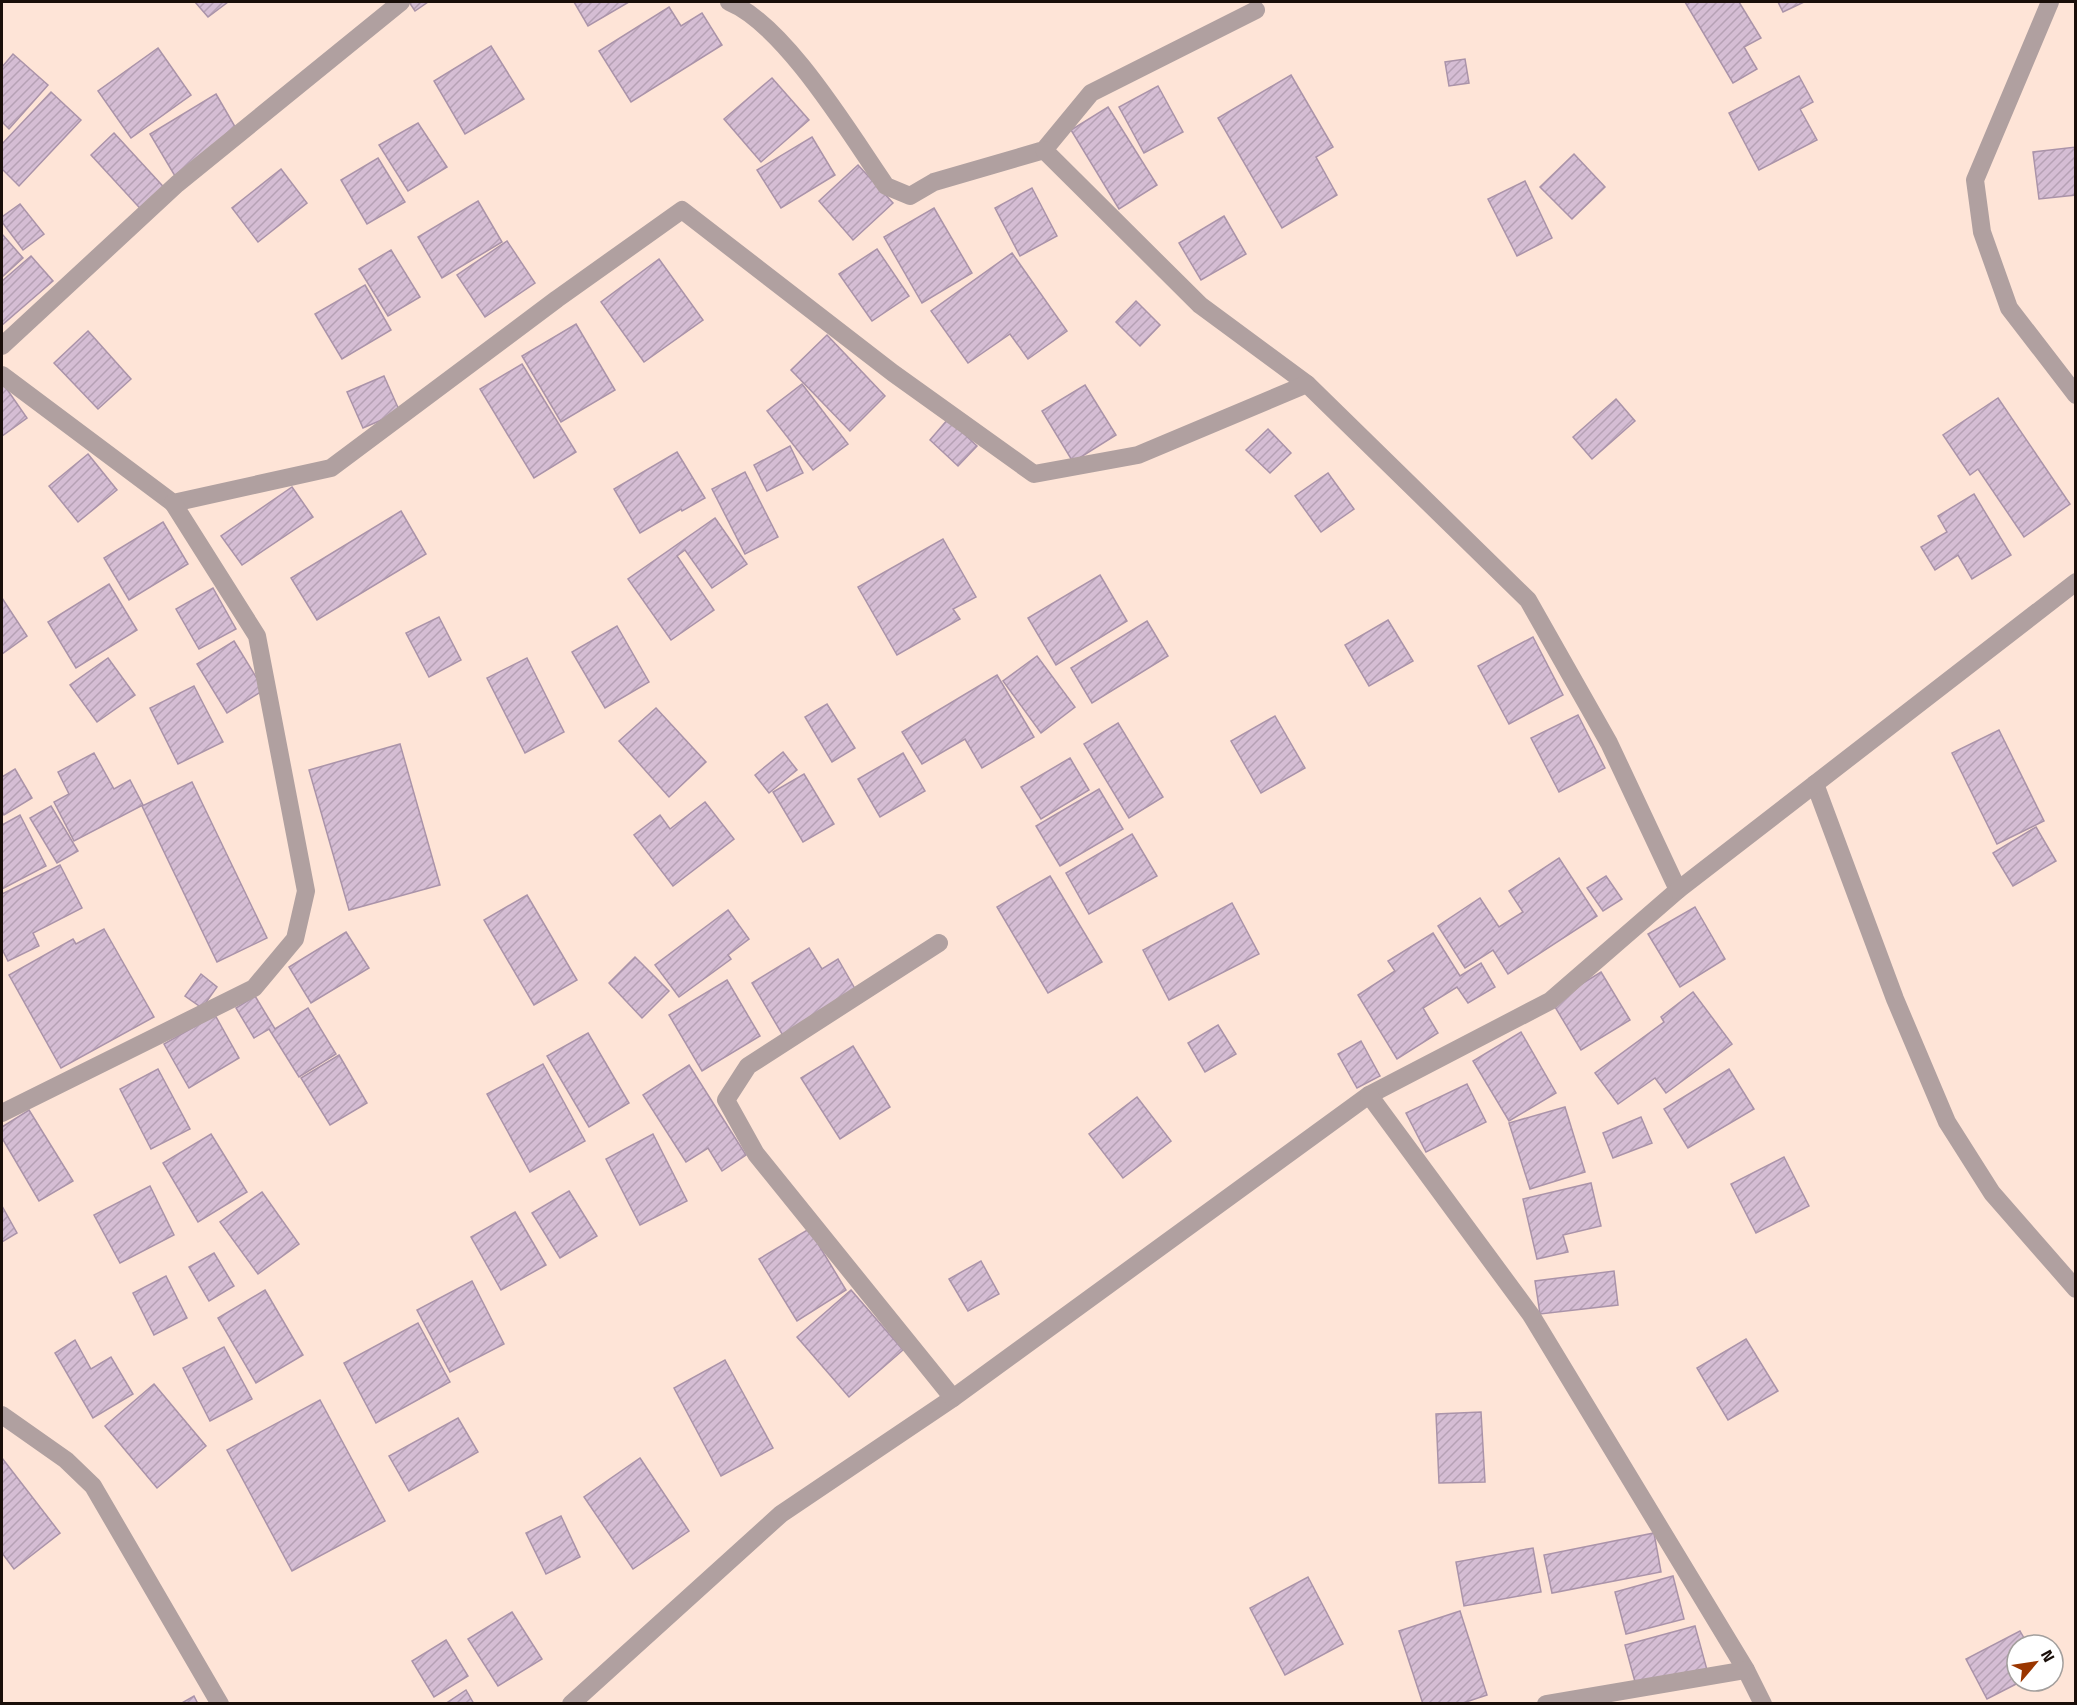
<svg xmlns="http://www.w3.org/2000/svg" width="2077" height="1705" viewBox="0 0 2077 1705" font-family="'Titillium Web',sans-serif">
<defs>
<pattern id="building-hatch" width="6" height="6" patternUnits="userSpaceOnUse" patternTransform="scale(1.5)"><rect width="6" height="6" fill="#d5bdd4"/><path d="M-1 1l2-2M0 6l6-6M5 7l2-2" fill="none" stroke="#b6a1b5"/></pattern>
</defs>
<rect width="100%" height="100%" fill="#fee4d7"/>
<g fill="url(#building-hatch)" stroke="#aa93a9" stroke-width="1.5">
<polygon points="195,2 228,2 208,17"/>
<polygon points="409,2 428,2 415,11"/>
<polygon points="574,2 629,2 588,26"/>
<polygon points="1685,2 1739,2 1761,38 1744,47 1757,69 1733,83"/>
<polygon points="1778,2 1804,2 1783,12"/>
<polygon points="669,7 681,26 702,13 722,45 631,102 599,51"/>
<polygon points="491,46 524,99 465,134 434,81"/>
<polygon points="158,48 191,95 131,138 98,91"/>
<polygon points="13,54 48,85 9,129 2,122 2,67"/>
<polygon points="1465,59 1469,83 1449,86 1445,62"/>
<polygon points="1291,75 1333,147 1316,157 1337,195 1282,228 1218,118"/>
<polygon points="1799,76 1813,102 1800,109 1817,140 1759,170 1729,113"/>
<polygon points="772,78 809,120 761,162 724,119"/>
<polygon points="1158,86 1183,132 1144,153 1119,107"/>
<polygon points="51,92 81,120 19,186 2,169 2,144"/>
<polygon points="216,94 241,137 175,176 150,134"/>
<polygon points="1108,107 1157,185 1119,209 1071,130"/>
<polygon points="418,123 447,167 408,191 379,145"/>
<polygon points="114,133 171,195 148,217 91,155"/>
<polygon points="812,137 835,175 781,208 757,170"/>
<polygon points="2076,147 2076,195 2039,199 2033,152"/>
<polygon points="1574,154 1605,187 1572,219 1540,187"/>
<polygon points="378,158 405,202 367,224 341,180"/>
<polygon points="858,165 893,203 853,240 819,201"/>
<polygon points="281,169 307,203 258,242 232,208"/>
<polygon points="1525,181 1552,238 1517,256 1488,199"/>
<polygon points="1032,188 1057,236 1020,256 995,208"/>
<polygon points="478,201 502,242 442,278 418,237"/>
<polygon points="20,204 44,234 23,250 2,222 2,217"/>
<polygon points="934,208 972,273 922,303 884,237"/>
<polygon points="1224,216 1246,254 1201,280 1179,243"/>
<polygon points="2,234 23,258 2,277"/>
<polygon points="507,241 535,283 485,317 457,275"/>
<polygon points="877,249 909,296 872,321 839,274"/>
<polygon points="391,250 420,297 388,316 359,269"/>
<polygon points="1012,253 1067,331 1028,359 1010,334 968,363 931,311"/>
<polygon points="31,256 53,281 2,325 2,281"/>
<polygon points="659,259 703,320 644,362 601,302"/>
<polygon points="365,285 391,330 342,359 315,314"/>
<polygon points="1136,301 1160,325 1140,346 1116,322"/>
<polygon points="576,324 615,390 561,422 522,356"/>
<polygon points="88,331 131,379 98,409 54,363"/>
<polygon points="827,335 885,396 850,431 791,370"/>
<polygon points="522,364 576,452 534,478 480,389"/>
<polygon points="384,376 400,412 363,428 347,392"/>
<polygon points="802,384 848,444 813,470 767,411"/>
<polygon points="4,385 27,418 2,436 2,387"/>
<polygon points="1085,385 1116,435 1073,462 1042,411"/>
<polygon points="1998,398 2070,504 2024,537 1978,469 1970,475 1943,435"/>
<polygon points="1616,399 1635,421 1592,459 1573,437"/>
<polygon points="948,419 977,446 958,466 930,440"/>
<polygon points="1268,429 1291,453 1270,473 1246,450"/>
<polygon points="790,446 803,473 767,491 754,465"/>
<polygon points="677,452 705,498 682,511 681,509 640,533 614,489"/>
<polygon points="88,454 117,490 78,522 49,486"/>
<polygon points="745,472 778,537 745,554 712,489"/>
<polygon points="1328,473 1354,509 1321,532 1295,496"/>
<polygon points="292,487 313,517 242,565 221,536"/>
<polygon points="1974,494 2011,555 1972,579 1958,555 1935,570 1921,547 1947,532 1938,516"/>
<polygon points="401,511 426,554 317,620 291,578"/>
<polygon points="715,518 747,564 712,588 685,550 677,556 714,610 671,640 628,579"/>
<polygon points="163,522 188,564 129,600 104,558"/>
<polygon points="943,539 976,597 953,609 960,619 897,655 858,587"/>
<polygon points="1100,575 1127,621 1056,665 1028,618"/>
<polygon points="109,584 137,630 76,668 48,622"/>
<polygon points="213,588 236,629 199,649 176,609"/>
<polygon points="2,598 27,636 2,654"/>
<polygon points="439,617 461,660 429,677 406,633"/>
<polygon points="1388,620 1413,661 1369,686 1345,645"/>
<polygon points="1147,621 1168,656 1092,703 1071,668"/>
<polygon points="617,626 649,682 605,708 572,652"/>
<polygon points="1533,637 1563,695 1509,724 1478,666"/>
<polygon points="234,641 264,690 227,713 197,664"/>
<polygon points="1037,656 1075,707 1041,733 1003,681"/>
<polygon points="108,658 135,695 97,722 70,685"/>
<polygon points="527,658 564,732 525,753 487,678"/>
<polygon points="997,675 1034,737 982,768 965,739 922,764 902,732"/>
<polygon points="194,686 223,742 178,764 150,708"/>
<polygon points="827,704 855,748 832,762 805,717"/>
<polygon points="656,708 706,762 669,797 619,741"/>
<polygon points="1578,715 1605,768 1559,792 1531,738"/>
<polygon points="1275,716 1305,768 1261,793 1231,741"/>
<polygon points="1118,723 1163,797 1129,818 1084,744"/>
<polygon points="1999,730 2044,821 1997,844 1952,753"/>
<polygon points="400,744 440,885 349,910 309,770"/>
<polygon points="783,752 797,770 769,793 755,775"/>
<polygon points="94,753 114,789 130,780 143,805 74,841 54,802 69,794 58,772"/>
<polygon points="903,753 925,791 880,817 858,779"/>
<polygon points="1070,758 1089,790 1041,819 1021,787"/>
<polygon points="15,769 32,798 4,815 2,811 2,777"/>
<polygon points="804,774 834,824 803,842 773,792"/>
<polygon points="192,782 267,938 217,962 142,806"/>
<polygon points="1099,789 1123,829 1060,866 1036,826"/>
<polygon points="705,802 734,839 673,886 634,835 660,815 670,829"/>
<polygon points="51,806 78,851 57,863 30,818"/>
<polygon points="20,815 46,866 2,889 2,825"/>
<polygon points="2036,827 2056,861 2013,886 1993,853"/>
<polygon points="1132,834 1157,876 1089,914 1066,873"/>
<polygon points="1559,858 1597,916 1508,974 1493,950 1465,968 1438,926 1480,898 1499,927 1523,912 1509,891"/>
<polygon points="60,865 82,908 33,933 39,946 8,961 2,949 2,894"/>
<polygon points="1050,876 1102,962 1048,993 997,907"/>
<polygon points="1606,876 1622,899 1603,911 1587,888"/>
<polygon points="527,895 577,980 534,1005 484,920"/>
<polygon points="1232,903 1259,954 1169,1000 1143,950"/>
<polygon points="1695,907 1725,959 1680,987 1648,934"/>
<polygon points="728,910 749,939 728,955 731,959 679,997 655,965"/>
<polygon points="104,929 154,1017 61,1068 9,975 73,939 76,944"/>
<polygon points="346,932 369,968 311,1003 289,967"/>
<polygon points="1433,933 1460,976 1481,963 1495,987 1468,1003 1457,987 1423,1008 1438,1033 1397,1059 1358,995 1395,971 1388,961"/>
<polygon points="809,948 822,969 838,959 858,994 785,1039 752,983"/>
<polygon points="635,957 669,991 642,1018 609,983"/>
<polygon points="1601,972 1630,1020 1581,1050 1552,1002"/>
<polygon points="201,974 217,987 202,1008 185,996"/>
<polygon points="727,980 760,1036 702,1071 669,1015"/>
<polygon points="1693,992 1732,1044 1666,1093 1655,1078 1618,1104 1595,1073 1664,1022 1661,1017"/>
<polygon points="255,996 275,1029 308,1008 336,1054 299,1077 269,1029 254,1038 236,1008"/>
<polygon points="215,1015 239,1058 189,1088 164,1044"/>
<polygon points="1218,1025 1236,1054 1205,1072 1188,1043"/>
<polygon points="1521,1032 1556,1093 1509,1121 1473,1061"/>
<polygon points="588,1033 629,1103 589,1127 547,1056"/>
<polygon points="1361,1041 1380,1076 1357,1088 1338,1054"/>
<polygon points="853,1046 890,1107 840,1139 801,1078"/>
<polygon points="339,1055 367,1103 330,1125 301,1078"/>
<polygon points="543,1064 585,1141 530,1172 487,1094"/>
<polygon points="689,1065 746,1155 722,1171 708,1148 686,1162 643,1095"/>
<polygon points="158,1069 190,1129 151,1149 120,1089"/>
<polygon points="1729,1069 1754,1109 1688,1148 1664,1109"/>
<polygon points="1467,1084 1486,1122 1426,1152 1406,1113"/>
<polygon points="1137,1097 1171,1141 1123,1178 1089,1134"/>
<polygon points="1565,1107 1585,1172 1530,1189 1509,1123"/>
<polygon points="29,1110 73,1181 39,1201 2,1138 2,1127"/>
<polygon points="1641,1117 1652,1143 1613,1158 1603,1133"/>
<polygon points="211,1134 247,1192 198,1222 163,1163"/>
<polygon points="653,1134 687,1201 640,1225 606,1159"/>
<polygon points="1784,1157 1809,1206 1756,1233 1731,1184"/>
<polygon points="1591,1183 1601,1226 1563,1235 1568,1252 1537,1259 1523,1199"/>
<polygon points="150,1186 174,1235 120,1263 94,1215"/>
<polygon points="569,1191 597,1236 560,1258 532,1213"/>
<polygon points="262,1192 299,1244 258,1274 220,1222"/>
<polygon points="2,1206 17,1233 2,1242"/>
<polygon points="515,1212 546,1265 501,1290 471,1237"/>
<polygon points="809,1229 846,1290 797,1321 759,1259"/>
<polygon points="214,1253 234,1286 209,1301 189,1267"/>
<polygon points="981,1261 999,1294 968,1311 949,1279"/>
<polygon points="1614,1271 1618,1305 1540,1314 1535,1281"/>
<polygon points="166,1276 187,1318 154,1335 133,1293"/>
<polygon points="472,1281 504,1344 450,1372 417,1310"/>
<polygon points="265,1290 303,1355 256,1383 218,1318"/>
<polygon points="851,1290 903,1350 849,1397 797,1337"/>
<polygon points="418,1323 450,1382 376,1423 344,1363"/>
<polygon points="1746,1339 1778,1391 1728,1420 1697,1368"/>
<polygon points="75,1340 91,1369 111,1357 133,1394 93,1418 55,1353"/>
<polygon points="224,1347 252,1399 210,1421 183,1368"/>
<polygon points="725,1360 773,1448 721,1476 674,1388"/>
<polygon points="154,1384 206,1446 157,1488 105,1426"/>
<polygon points="320,1400 385,1521 292,1571 227,1450"/>
<polygon points="1481,1412 1485,1482 1439,1483 1436,1414"/>
<polygon points="458,1418 478,1452 409,1491 389,1456"/>
<polygon points="2,1458 60,1533 14,1569 2,1553"/>
<polygon points="640,1458 689,1531 633,1569 584,1497"/>
<polygon points="561,1516 580,1557 546,1574 526,1533"/>
<polygon points="1654,1533 1661,1572 1552,1593 1544,1555"/>
<polygon points="1533,1548 1541,1592 1464,1606 1456,1562"/>
<polygon points="1673,1576 1684,1619 1626,1634 1615,1592"/>
<polygon points="1308,1577 1343,1644 1285,1675 1250,1608"/>
<polygon points="1460,1611 1487,1695 1460,1704 1423,1704 1399,1631"/>
<polygon points="512,1612 542,1659 498,1686 468,1639"/>
<polygon points="1695,1626 1707,1670 1637,1689 1625,1645"/>
<polygon points="2020,1631 2028,1645 2017,1645 2017,1681 2022,1681 1987,1699 1966,1659"/>
<polygon points="446,1640 468,1676 434,1697 412,1661"/>
<polygon points="466,1690 474,1704 445,1704"/>
<polygon points="194,1696 198,1704 180,1704"/>
</g>
<g fill="none" stroke-linecap="round" stroke-linejoin="round">
<g stroke="#b0a0a0" stroke-width="18">
<path d="M729,2c56,23 121,132 157,184l24,10 24,-14 110,-32 47,-57 165,-83"/>
<polyline points="2050,2 1975,180 1982,232 2009,308 2076,395"/>
<polyline points="1044,150 1200,305 1307,384"/>
<polyline points="2,346 177,184 401,2"/>
<polyline points="2,375 173,503 331,468 557,299 682,210 893,373 1034,474 1138,455 1307,384 1528,600 1609,743 1678,890 1550,1001 1369,1095 953,1398 781,1514 571,1704"/>
<polyline points="1815,784 1895,999 1947,1122 1992,1193 2076,1289"/>
<polyline points="1678,890 2076,582"/>
<polyline points="939,943 748,1066 726,1100 756,1154 953,1398"/>
<polyline points="1369,1095 1531,1315 1746,1670 1763,1704"/>
<polyline points="2,1113 254,988 295,939 306,891 257,636 173,503"/>
<polyline points="2,1415 66,1460 93,1486 220,1704"/>
<polyline points="1546,1704 1746,1670"/>
</g>
</g>
<rect width="2077" height="1705" fill="none" stroke="#190e09" stroke-width="6"/>
<g transform="translate(2035 1663) rotate(61)"><circle r="28" fill="#ffffff" stroke="#a39f9d" stroke-width="1.5"/>
<path d="M0-4.5L10 22L0 15L-10 22Z" fill="#9a3600"/>
<text y="-9" font-size="16" font-weight="bold" text-anchor="middle" fill="#190e09">N</text>
</g>
</svg>
